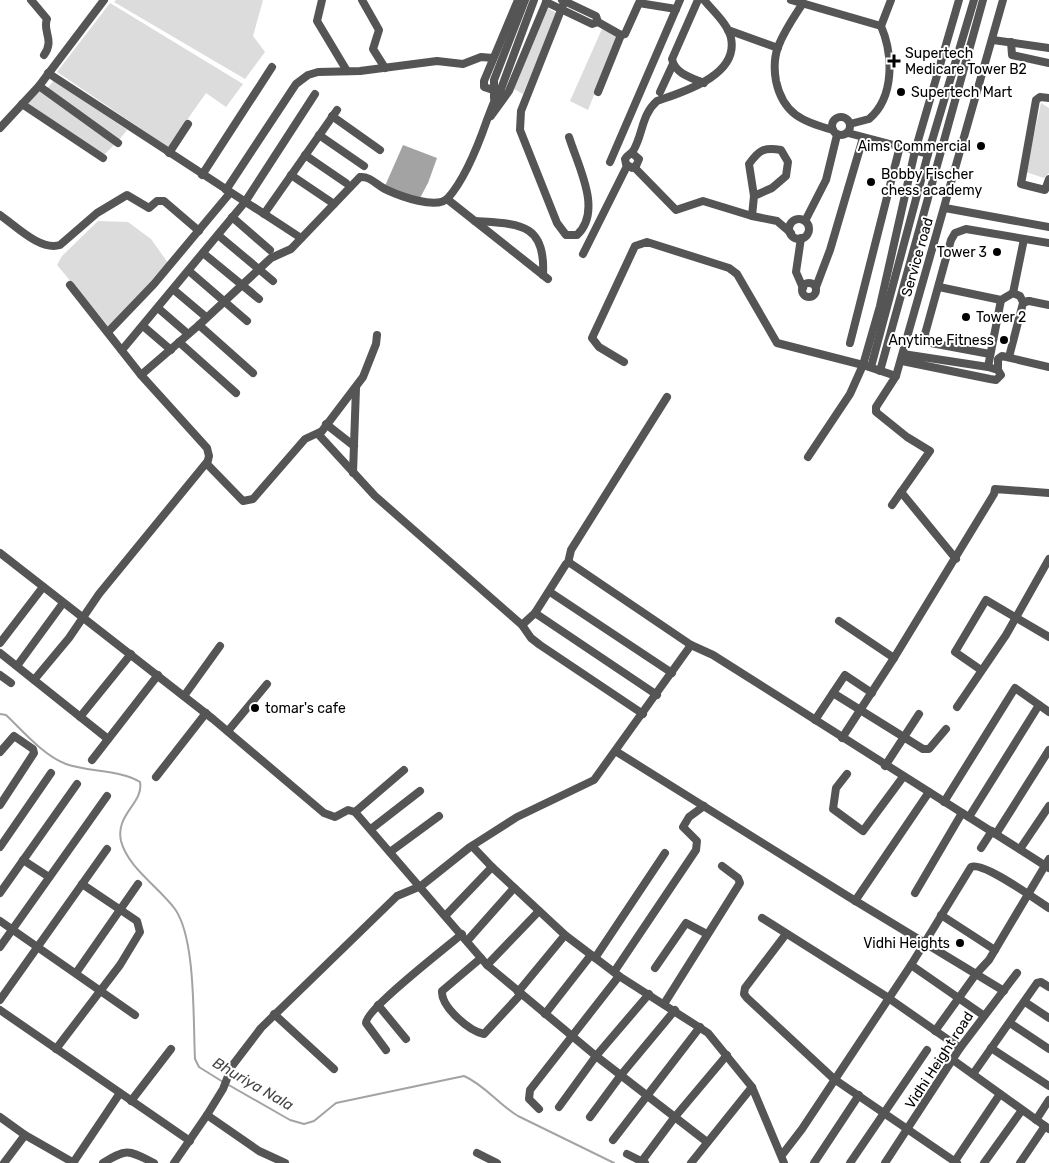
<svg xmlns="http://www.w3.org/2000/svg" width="1049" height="1163" viewBox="0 0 1049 1163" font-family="Rubik,sans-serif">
<rect width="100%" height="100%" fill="#fff"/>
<g fill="#dcdcdc">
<polygon points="116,0 263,0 253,36 265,52 245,79 114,2"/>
<polygon points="110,3 243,84 226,107 206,93 168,147 57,72"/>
<polygon points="548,8 556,13 523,94 514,89"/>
<polygon points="602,29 618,36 588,110 570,101"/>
<polygon points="54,80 127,130 119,140 47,89"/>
<polygon points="39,89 115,144 105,154 100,153 28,103"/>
<polygon points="1041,103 1049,108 1049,173 1044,178 1026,172"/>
<polygon points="98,221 128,222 151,239 168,263 109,327 57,265 62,256"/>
</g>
<polygon fill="#a3a3a3" points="403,145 437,158 428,183 420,198 415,199 385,186"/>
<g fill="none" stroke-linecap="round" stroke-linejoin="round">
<g stroke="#a3a3a3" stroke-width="2">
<path d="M0,714l6,1c18,17 37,40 60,49 22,8 55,6 74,18 4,21 -25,32 -19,59 7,27 38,46 54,68 21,30 18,111 20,150l4,8 24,15"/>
<path d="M227,1084l63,36 14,4 10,-3 22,-18 128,-27c21,9 35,29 54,40l96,47"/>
</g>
<g stroke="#555" stroke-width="8">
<path d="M31,0l16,19c-5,12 8,21 -3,36"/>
<polyline points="322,0 317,21 347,71"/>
<polyline points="362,0 379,30 373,49 385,68"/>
<polyline points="562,0 596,16 598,22 621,35 625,34 639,3 676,9"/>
<path d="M565,0l-44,111 -1,19 37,93 9,12h11c26,-24 1,-69 -8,-98"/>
<path d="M698,0l-26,59c3,15 20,19 32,24"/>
<polyline points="791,0 881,26"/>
<polyline points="546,2 592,24 598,22"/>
<path d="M803,3c-9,14 -19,28 -25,44 -4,11 -4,23 -2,34 7,33 27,41 57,49"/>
<polyline points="728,30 778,48"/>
<polyline points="993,40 1049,48"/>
<polyline points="1011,42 1012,55 1049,63"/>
<polyline points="48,73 301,238"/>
<polyline points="39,86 118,143"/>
<polyline points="493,90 484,87 484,81 518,0"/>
<polyline points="598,92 621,35"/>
<polyline points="660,92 673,64"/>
<polyline points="494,98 494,80 525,0"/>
<polyline points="1049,98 1040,97 1036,100 1021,184 1045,190 1049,179"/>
<polyline points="22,104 103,158"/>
<polyline points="332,116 380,150"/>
<polyline points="491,116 509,91 547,0"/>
<circle cx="841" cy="126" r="9"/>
<path d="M850,124l19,-5c26,-22 24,-65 12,-93l10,-26"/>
<polyline points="0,128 39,86 104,0"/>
<polyline points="848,133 928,154"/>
<polyline points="319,135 364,166"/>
<polyline points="169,153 188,124"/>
<path d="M632,153l7,6 -3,7 -4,2 -6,-4 -1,-5c2,-4 6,-5 8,-8 10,-16 8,-36 24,-50 25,-9 82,-25 74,-63 -3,-14 -18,-27 -27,-38"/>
<polyline points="305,155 346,183"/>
<polyline points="610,162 680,0"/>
<polyline points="634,167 676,210 703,201 752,216 777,221 791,233"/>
<polyline points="202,175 272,67"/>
<polyline points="291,175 334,204"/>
<polyline points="226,190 296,84 308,75 318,72 360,71 437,61 463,64 481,57 493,58"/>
<polyline points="447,199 548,279"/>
<polyline points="945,208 1049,227"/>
<polyline points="264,214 337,110"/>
<path d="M0,215c16,11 40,36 60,30l37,-32 30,-18 22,13 8,-7h7l35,30"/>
<path d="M752,216l2,-20 -5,-32c10,-14 15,-17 32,-14l7,12 -2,14 -14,12 -18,8"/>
<polyline points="232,217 270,250"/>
<circle cx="799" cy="229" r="10"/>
<path d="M475,221c43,3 71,1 68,54"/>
<polyline points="805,221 826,180 837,135"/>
<polyline points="218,235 273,281"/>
<polyline points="801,238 796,272 803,288"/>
<polyline points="203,253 259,299"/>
<polyline points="583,254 627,166"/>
<polyline points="189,271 247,321"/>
<circle cx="809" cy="290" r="7"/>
<polyline points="70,285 141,375 207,448 209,456 207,464 243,501 253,499 305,439 320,432"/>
<polyline points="816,287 830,250 863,138"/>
<polyline points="939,287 1001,300 1013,293 1020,296 1023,302 1029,301 1023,303 1009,357"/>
<polyline points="174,290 206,317"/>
<polyline points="1013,293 1024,239"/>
<polyline points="1029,301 1049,305"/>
<polyline points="158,308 188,334"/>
<polyline points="199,325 253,373"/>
<polyline points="143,326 171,350"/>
<polyline points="108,332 154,284 230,193"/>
<polyline points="377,335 376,344 363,377 319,435 375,496 522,625 535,613 566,564 570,563 691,645"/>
<polyline points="179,342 236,393"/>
<polyline points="850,343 900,146"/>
<polyline points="122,350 245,202 315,94"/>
<polyline points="990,354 931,343 926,340 925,334 951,240 955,233 966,229 1049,243"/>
<polyline points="902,361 990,379 996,380 1001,375 998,370 988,367 903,354"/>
<polyline points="624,362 599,347 592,338 635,246 647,242 729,268 737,274 777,343 863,365 896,376 876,407 876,412 907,437 930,451 892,505"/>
<polyline points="871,367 928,154 974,0"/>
<polyline points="988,367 1001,300"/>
<polyline points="998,370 998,359 1002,356 1049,367"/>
<polyline points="880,371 983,0"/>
<path d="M141,375l58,-50 72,-67 20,-9 69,-72c11,-1 17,9 27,13 13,6 50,20 61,8 16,-18 31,-55 39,-78 5,-12 7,-21 14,-31l33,-89"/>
<polyline points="896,376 1003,0"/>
<polyline points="326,424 354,446"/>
<polyline points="808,457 850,394 863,365 880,306 915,151 959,0"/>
<polyline points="353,473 356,388"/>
<polyline points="901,492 956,559"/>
<polyline points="0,553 213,719 324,813 335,817 348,810 355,812 487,965 596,1056 707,1142"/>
<polyline points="568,563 571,550 667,397"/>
<polyline points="550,592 672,673"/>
<polyline points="535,613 657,695"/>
<polyline points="839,621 894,658"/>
<polyline points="522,625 531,638 540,645 643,714"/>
<polyline points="0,643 43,587"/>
<polyline points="0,653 108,739"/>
<polyline points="17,666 63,603"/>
<polyline points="981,670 955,652 986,600 1049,637"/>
<polyline points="0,675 11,683"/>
<polyline points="34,680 69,638 99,594 207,462"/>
<polyline points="833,693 923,749 929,749 946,729"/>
<polyline points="184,696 220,646"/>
<polyline points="957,707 1006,635 1049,559"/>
<polyline points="80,717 131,654"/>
<polyline points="815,720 845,675 872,693"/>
<polyline points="228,731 267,684"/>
<polyline points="842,738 894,658 994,494 995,489 1049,493"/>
<polyline points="0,752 14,736 33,749 34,753 0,805"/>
<polyline points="617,752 849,897 1004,991"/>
<polyline points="92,760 158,675"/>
<polyline points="885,766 919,714"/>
<polyline points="847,774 836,788 833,809 863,831 903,777"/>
<polyline points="156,777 206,713"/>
<polyline points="944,802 1015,688 1049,712"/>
<polyline points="355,812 404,770"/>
<polyline points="969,817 1039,705"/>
<polyline points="371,829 420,791"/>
<polyline points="996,834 1049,750"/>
<polyline points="472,846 492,867 565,935 619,976 708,1033 752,1087 784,1163"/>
<polyline points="0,847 51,773"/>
<polyline points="981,848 992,831"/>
<polyline points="1020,849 1049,806"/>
<polyline points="390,852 439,816"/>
<polyline points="23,860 49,877"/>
<polyline points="0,893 77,784"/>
<polyline points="915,893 962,813"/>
<polyline points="855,901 929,792"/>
<polyline points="446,915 492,867"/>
<polyline points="941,915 995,950"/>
<polyline points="762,918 887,997 960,1048"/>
<polyline points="0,921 135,1015"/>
<polyline points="786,934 745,988 744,994 747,998 834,1079 957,1163"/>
<polyline points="467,941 514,888"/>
<polyline points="0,947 107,796"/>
<path d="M481,958l-39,33c-1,16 27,40 42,43l36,-39"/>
<polyline points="595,958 665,853"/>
<polyline points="487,965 539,911"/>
<polyline points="911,965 983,1015"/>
<polyline points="655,968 686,923 707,934"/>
<polyline points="614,972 696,850 697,841 683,827 689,817 704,806"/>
<polyline points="76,973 138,884"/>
<polyline points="518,992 565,935"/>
<polyline points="0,1000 107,849"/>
<polyline points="1025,1002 1049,1018"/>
<polyline points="664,1004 740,883 738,878 722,866"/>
<polyline points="378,1005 406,1039"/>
<polyline points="0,1010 190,1141"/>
<polyline points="274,1014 334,1069"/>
<polyline points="545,1014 591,955"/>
<polyline points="1010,1023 1049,1049"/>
<polyline points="935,1031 976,974 989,960 1049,859"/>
<polyline points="991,1048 1049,1086"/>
<polyline points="56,1049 120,965 140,932 137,921 82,884"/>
<path d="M386,1050l-20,-27c-1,-13 82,-77 96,-89"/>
<polyline points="953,1060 1049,1129"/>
<polyline points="973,1074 1037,983 1041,982 1049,987"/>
<polyline points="131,1101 171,1049"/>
<polyline points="559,1107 596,1056 649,994"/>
<polyline points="539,1109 529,1099 530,1090 619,976"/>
<polyline points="207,1115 259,1151 285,1163"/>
<polyline points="0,1117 25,1135 74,1163"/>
<polyline points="590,1117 621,1075 675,1010"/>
<polyline points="1036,1120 1049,1100"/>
<polyline points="613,1140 700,1027"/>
<polyline points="477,1153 497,1163"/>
<polyline points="627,1154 645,1163"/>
<path d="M782,1155l20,-26 109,-164 60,-98c12,-6 65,33 78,41"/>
<polyline points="642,1161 674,1118 727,1055"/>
<polyline points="955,1161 1000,1094"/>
<polyline points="4,1163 25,1135"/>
<polyline points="73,1163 120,1093"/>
<path d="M103,1163c25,-15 25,-13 51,0"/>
<polyline points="174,1163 207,1115 223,1089 232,1066 261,1028 397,896 421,886 470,847 517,817 594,780 691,645 713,655 1049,868"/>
<polyline points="691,1163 752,1087"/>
<polyline points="814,1163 859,1095"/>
<polyline points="850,1163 927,1050"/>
<polyline points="885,1163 960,1048 1017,973"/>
<polyline points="984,1163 1022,1110"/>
<polyline points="1020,1163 1045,1126"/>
</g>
</g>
<g fill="#000" stroke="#fff" stroke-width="2">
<path d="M891.5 53.5h5v5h5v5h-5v5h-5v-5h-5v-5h5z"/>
<circle cx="901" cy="92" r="5"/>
<circle cx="981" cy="146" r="5"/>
<circle cx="871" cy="182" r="5"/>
<circle cx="997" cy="252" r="5"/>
<circle cx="966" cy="317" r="5"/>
<circle cx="1004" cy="340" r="5"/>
<circle cx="255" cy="708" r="5"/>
<circle cx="960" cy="943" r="5"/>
</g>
<g text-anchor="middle" stroke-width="4" stroke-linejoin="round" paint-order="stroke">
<g font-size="14" fill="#000" stroke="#fff" text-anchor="start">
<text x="905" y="58">Supertech<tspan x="905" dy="16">Medicare Tower B2</tspan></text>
<text x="911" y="97">Supertech Mart</text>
<text x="971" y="151" text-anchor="end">Aims Commercial</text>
<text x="881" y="179">Bobby Fischer<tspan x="881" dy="16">chess academy</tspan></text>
<text x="987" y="257" text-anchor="end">Tower 3</text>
<text x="976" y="322">Tower 2</text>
<text x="994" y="345" text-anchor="end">Anytime Fitness</text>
<text x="265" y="713">tomar's cafe</text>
<text x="950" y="948" text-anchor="end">Vidhi Heights</text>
</g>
<g font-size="14" fill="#000" stroke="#fff">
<text transform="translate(917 257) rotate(-74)" y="5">Service road</text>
<text transform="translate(939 1060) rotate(-57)" y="5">Vidhi Height road</text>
</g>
<g font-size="15" font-style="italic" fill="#444" stroke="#fff">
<text transform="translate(253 1084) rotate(30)" y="5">Bhuriya Nala</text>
</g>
</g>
</svg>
